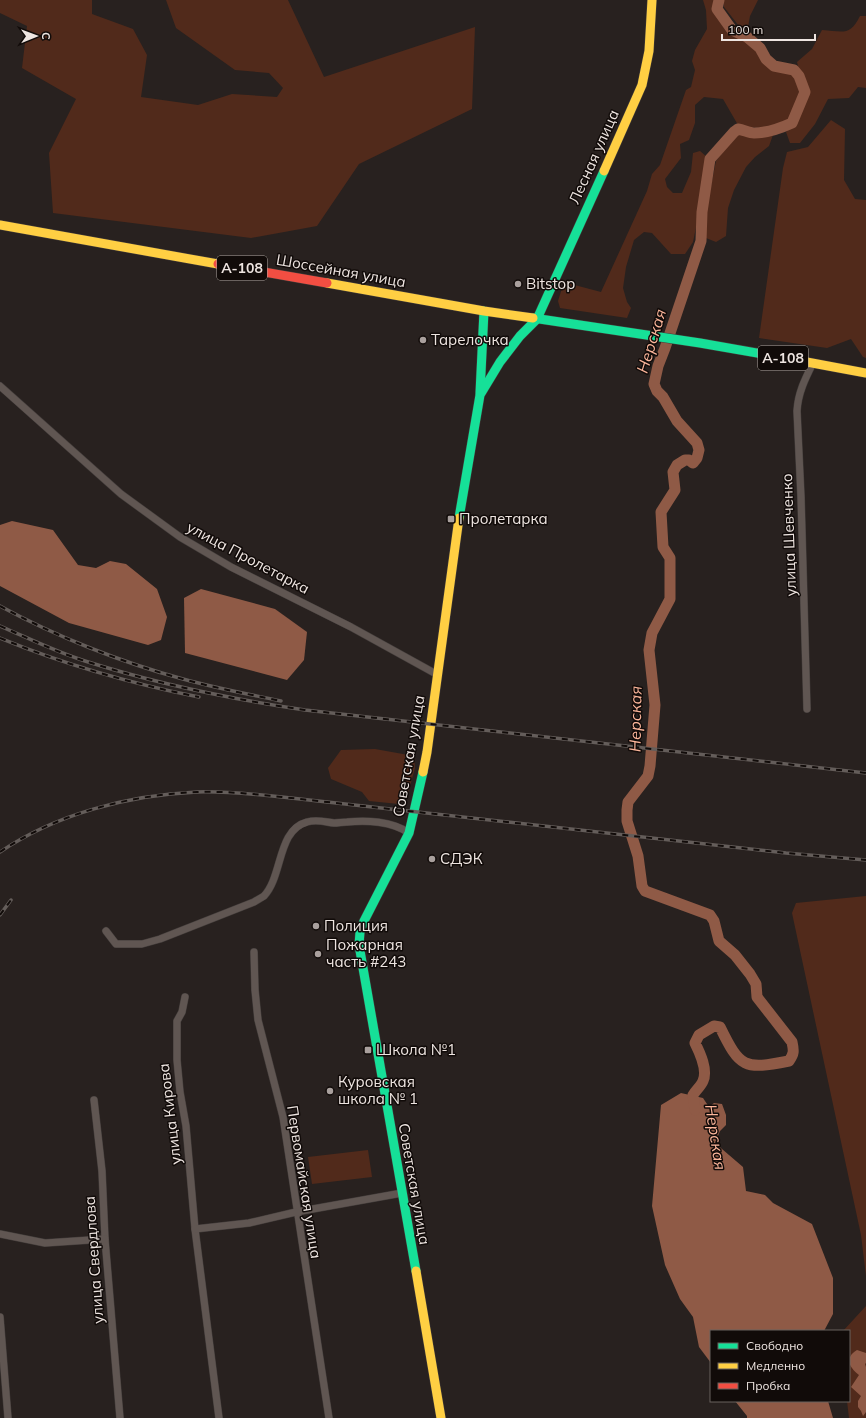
<svg xmlns="http://www.w3.org/2000/svg" width="866" height="1418" viewBox="0 0 866 1418" font-family="Mulish,sans-serif">
<rect width="100%" height="100%" fill="#28211f"/>
<g fill="#512a1b">
<polygon points="0,0 92,0 92,14 133,29 147,55 141,97 198,105 232,94 277,97 283,88 269,73 235,70 176,28 166,0 288,0 324,77 475,27 472,109 359,164 317,226 251,238 53,213 49,153 76,99 22,68 27,26 0,13"/>
<path d="M703,0h12l-1,10 15,22 17,7 10,11 6,11 8,6 12,5 11,2 8,18 -11,28c-21,7 -29,10 -52,5l-15,-26 -19,-2 -9,8v18l-6,17 -9,4 1,14 -16,21 2,8 6,6h9l9,-21 2,-19 7,-2 7,6 -8,56 -6,29 -8,12h-14l-19,-21 -8,-1 -10,8 -8,27 -3,21 4,14 4,6 -4,10 -67,-10 -2,-7 5,-16 4,-2 34,9 46,-101 5,-17 8,-9 26,-75 5,-3 4,-17 -3,-9 3,-11 12,-21 -1,-19z"/>
<polygon points="724,0 758,0 750,16 748,27 739,26 724,7"/>
<path d="M860,16h6v72l-8,-1 -9,11 -21,1 -13,25 -15,19h-10l-4,-11 9,-8 14,-35 -10,-19 -2,-8 15,-13 10,-19c20,1 28,7 38,-14z"/>
<polygon points="831,120 845,129 844,180 855,199 866,200 866,358 863,357 851,339 827,348 759,338 783,168 787,152 808,147"/>
<polygon points="741,132 750,137 773,135 769,146 755,157 746,167 734,190 728,208 726,236 716,242 706,238 705,216 716,161 735,136"/>
<polygon points="375,749 414,756 415,768 408,793 399,804 369,801 362,792 331,779 328,768 341,750"/>
<polygon points="866,896 866,1276 861,1235 792,913 796,903"/>
<polygon points="368,1150 372,1177 312,1184 308,1157"/>
<polygon points="866,1301 866,1418 849,1418 847,1401 849,1401 849,1331 843,1331 866,1306"/>
</g>
<g fill="#8f5a46">
<polygon points="12,521 53,530 78,565 96,568 110,561 126,564 157,589 167,617 161,640 148,645 69,623 0,586 0,525"/>
<polygon points="201,589 275,609 307,632 304,660 287,680 185,653 184,598"/>
<polygon points="681,1093 703,1098 709,1107 714,1103 722,1104 726,1115 726,1125 720,1131 715,1143 743,1167 746,1191 765,1195 773,1203 812,1224 833,1278 833,1314 824,1331 711,1331 711,1363 699,1347 693,1317 680,1299 665,1265 652,1206 661,1105"/>
<path d="M857,1350l9,3v10l-1,1 1,3v45l-3,4 -2,-5 -3,-4v-6l3,-5 -10,-9 8,-12c-10,-8 -15,-17 -2,-25z"/>
<polygon points="735,1401 828,1401 833,1418 747,1418 747,1416"/>
</g>
<g fill="none" stroke-linecap="round" stroke-linejoin="round">
<path stroke="#8f5a46" stroke-width="11" d="M695,1110l-2,-15c3,-5 8,-9 10,-14 5,-11 -3,-28 -8,-38l4,-8 15,-9 6,1c20,41 24,43 69,34 5,-7 5,-10 3,-19l-35,-45 -1,-13 -6,-10 -15,-19 -16,-14 -5,-20 -4,-6 -65,-24 -3,-5 -4,-30 -11,-35v-11l1,-8 20,-26 2,-10 5,-61 -6,-55 3,-17 18,-34v-41l-7,-11 -2,-35 14,-22 -2,-18 4,-7 8,-5h4l4,3 4,-5 2,-8 -2,-7 -20,-22 -14,-24 -6,-6 -3,-7 4,-18 7,-18 36,-107 1,-29 8,-53 24,-27 4,-3c6,1 11,4 16,4 13,0 27,-5 38,-10l13,-31 -6,-16 -5,-6 -20,-4 -8,-7 -6,-11 -13,-11 -15,-7 -15,-21 2,-9"/>
<g stroke="#433d3b" stroke-width="8">
<g id="street">
<polyline points="0,386 121,494 180,537 231,567 351,627 438,675"/>
<path d="M807,709l-6,-212 -4,-86c1,-18 8,-32 16,-48"/>
<path d="M106,931l10,13h26l18,-5 94,-37c3,-2 7,-4 10,-6 19,-20 13,-66 43,-74 10,-3 18,0 27,1 4,0 9,-1 13,-1 19,-2 45,-1 62,11"/>
<polyline points="254,952 255,990 258,1020 283,1117 329,1418"/>
<polyline points="185,997 182,1012 177,1021 177,1060 180,1092 186,1126 195,1229 219,1418"/>
<polyline points="94,1100 102,1171 105,1239 120,1418"/>
<polyline points="195,1229 249,1223 296,1212 402,1193"/>
<polyline points="0,1234 45,1243 105,1239"/>
<polyline points="0,1317 8,1418"/>
</g>
</g>
<g stroke="#433d3b" stroke-width="10">
<g id="fast">
<polyline points="533,318 700,343 780,357"/>
<polyline points="480,393 484,311"/>
<polyline points="459,518 480,395 500,362 520,336 537,319 604,171"/>
<polyline points="416,1271 359,945 360,932 364,921 409,833 423,772"/>
</g>
</g>
<g stroke="#433d3b" stroke-width="10">
<g id="slow">
<polyline points="604,171 642,85 649,51 652,0"/>
<polyline points="0,225 218,264"/>
<polyline points="327,283 484,311 533,318"/>
<polyline points="780,357 866,373"/>
<polyline points="423,772 427,752 459,518"/>
<polyline points="416,1271 441,1418"/>
</g>
</g>
<g stroke="#433d3b" stroke-width="10">
<polyline id="jam" points="218,264 327,283"/>
</g>
<use href="#street" stroke="#605652" stroke-width="7"/>
<use href="#fast" stroke="#16e098" stroke-width="9"/>
<use href="#slow" stroke="#ffcf43" stroke-width="9"/>
<use href="#jam" stroke="#f24e42" stroke-width="9"/>
<g stroke="#645d5a" stroke-width="3.5">
<g id="rail">
<path d="M0,606c55,30 123,57 183,73 32,9 65,15 98,22"/>
<path d="M0,626c28,12 56,26 85,35 72,23 146,38 220,49l561,63"/>
<path d="M0,638c66,27 129,45 199,59"/>
<path d="M0,852c56,-38 129,-57 197,-60 28,-1 57,2 85,5l504,56 80,7"/>
<polyline points="0,915 11,900"/>
</g>
</g>
<use href="#rail" stroke="#110b09" stroke-width="2" stroke-dasharray="6" stroke-linecap="butt"/>
</g>
<g fill="#a9a09d" stroke="#110b09" stroke-width="1.5">
<circle cx="518" cy="284" r="4"/>
<circle cx="423" cy="340" r="4"/>
<rect x="447" y="515" width="8" height="8" rx="2"/>
<circle cx="432" cy="859" r="4"/>
<circle cx="316" cy="926" r="4"/>
<circle cx="318" cy="954" r="4"/>
<rect x="364" y="1046" width="8" height="8" rx="2"/>
<circle cx="330" cy="1091" r="4"/>
</g>
<g text-anchor="middle" stroke-width="3" stroke-linejoin="round" paint-order="stroke">
<g fill="#110b09" stroke="#aca4a0" stroke-width="1">
<rect x="217" y="256" width="50" height="24" rx="3"/>
<rect x="758" y="346" width="50" height="24" rx="3"/>
</g>
<g font-size="14" font-weight="bold" fill="#eee5e1">
<text x="242" y="273">А-108</text>
<text x="783" y="363">А-108</text>
</g>
<g font-size="15" fill="#eee5e1" stroke="#110b09">
<text transform="translate(594 157) rotate(-66)" y="5">Лесная улица</text>
<text transform="translate(341 271) rotate(10)" y="5">Шоссейная улица</text>
<text transform="translate(789 535) rotate(-92)" y="5">улица Шевченко</text>
<text transform="translate(248 558) rotate(28)" y="5">улица Пролетарка</text>
<text transform="translate(409 756) rotate(-80)" y="5">Советская улица</text>
<text transform="translate(170 1114) rotate(-97)" y="5">улица Кирова</text>
<text transform="translate(304 1182) rotate(81)" y="5">Первомайская улица</text>
<text transform="translate(414 1184) rotate(80)" y="5">Советская улица</text>
<text transform="translate(94 1260) rotate(-94)" y="5">улица Свердлова</text>
</g>
<g font-size="15" fill="#eee5e1" stroke="#110b09" text-anchor="start">
<text x="526" y="289">Bitstop</text>
<text x="431" y="345">Тарелочка</text>
<text x="459" y="524">Пролетарка</text>
<text x="440" y="864">СДЭК</text>
<text x="324" y="931">Полиция</text>
<text x="326" y="950">Пожарная<tspan x="326" dy="17">часть #243</tspan></text>
<text x="376" y="1055">Школа №1</text>
<text x="338" y="1087">Куровская<tspan x="338" dy="17">школа № 1</tspan></text>
</g>
<g font-size="16" font-style="italic" fill="#fcb69b" stroke="#110b09">
<text transform="translate(651 341) rotate(-73)" y="6">Нерская</text>
<text transform="translate(635 719) rotate(-89)" y="6">Нерская</text>
<text transform="translate(716 1137) rotate(81)" y="6">Нерская</text>
</g>
</g>
<rect x="710" y="1330" width="140" height="72" fill="#110b09" stroke="#69625f"/>
<rect x="718" y="1343" width="20" height="6" fill="#16e098" stroke="#69625f"/>
<text x="746" y="1350" font-size="12" fill="#eee5e1">Свободно</text>
<rect x="718" y="1363" width="20" height="6" fill="#ffcf43" stroke="#69625f"/>
<text x="746" y="1370" font-size="12" fill="#eee5e1">Медленно</text>
<rect x="718" y="1383" width="20" height="6" fill="#f24e42" stroke="#69625f"/>
<text x="746" y="1390" font-size="12" fill="#eee5e1">Пробка</text>
<g transform="translate(36 36) rotate(89)" stroke="#110b09" stroke-width="3" paint-order="stroke">
<path d="M0-3L7 15L0 10L-7 15Z" fill="#eee5e1"/>
<text y="-6" font-size="11" font-weight="bold" text-anchor="middle" fill="#eee5e1">С</text>
</g>
<path d="M722 34v6h93v-6" fill="none" stroke="#eee5e1" stroke-width="2"/>
<text x="728" y="34" font-size="12" fill="#eee5e1" stroke="#110b09" stroke-width="3" paint-order="stroke">100 m</text>
</svg>
